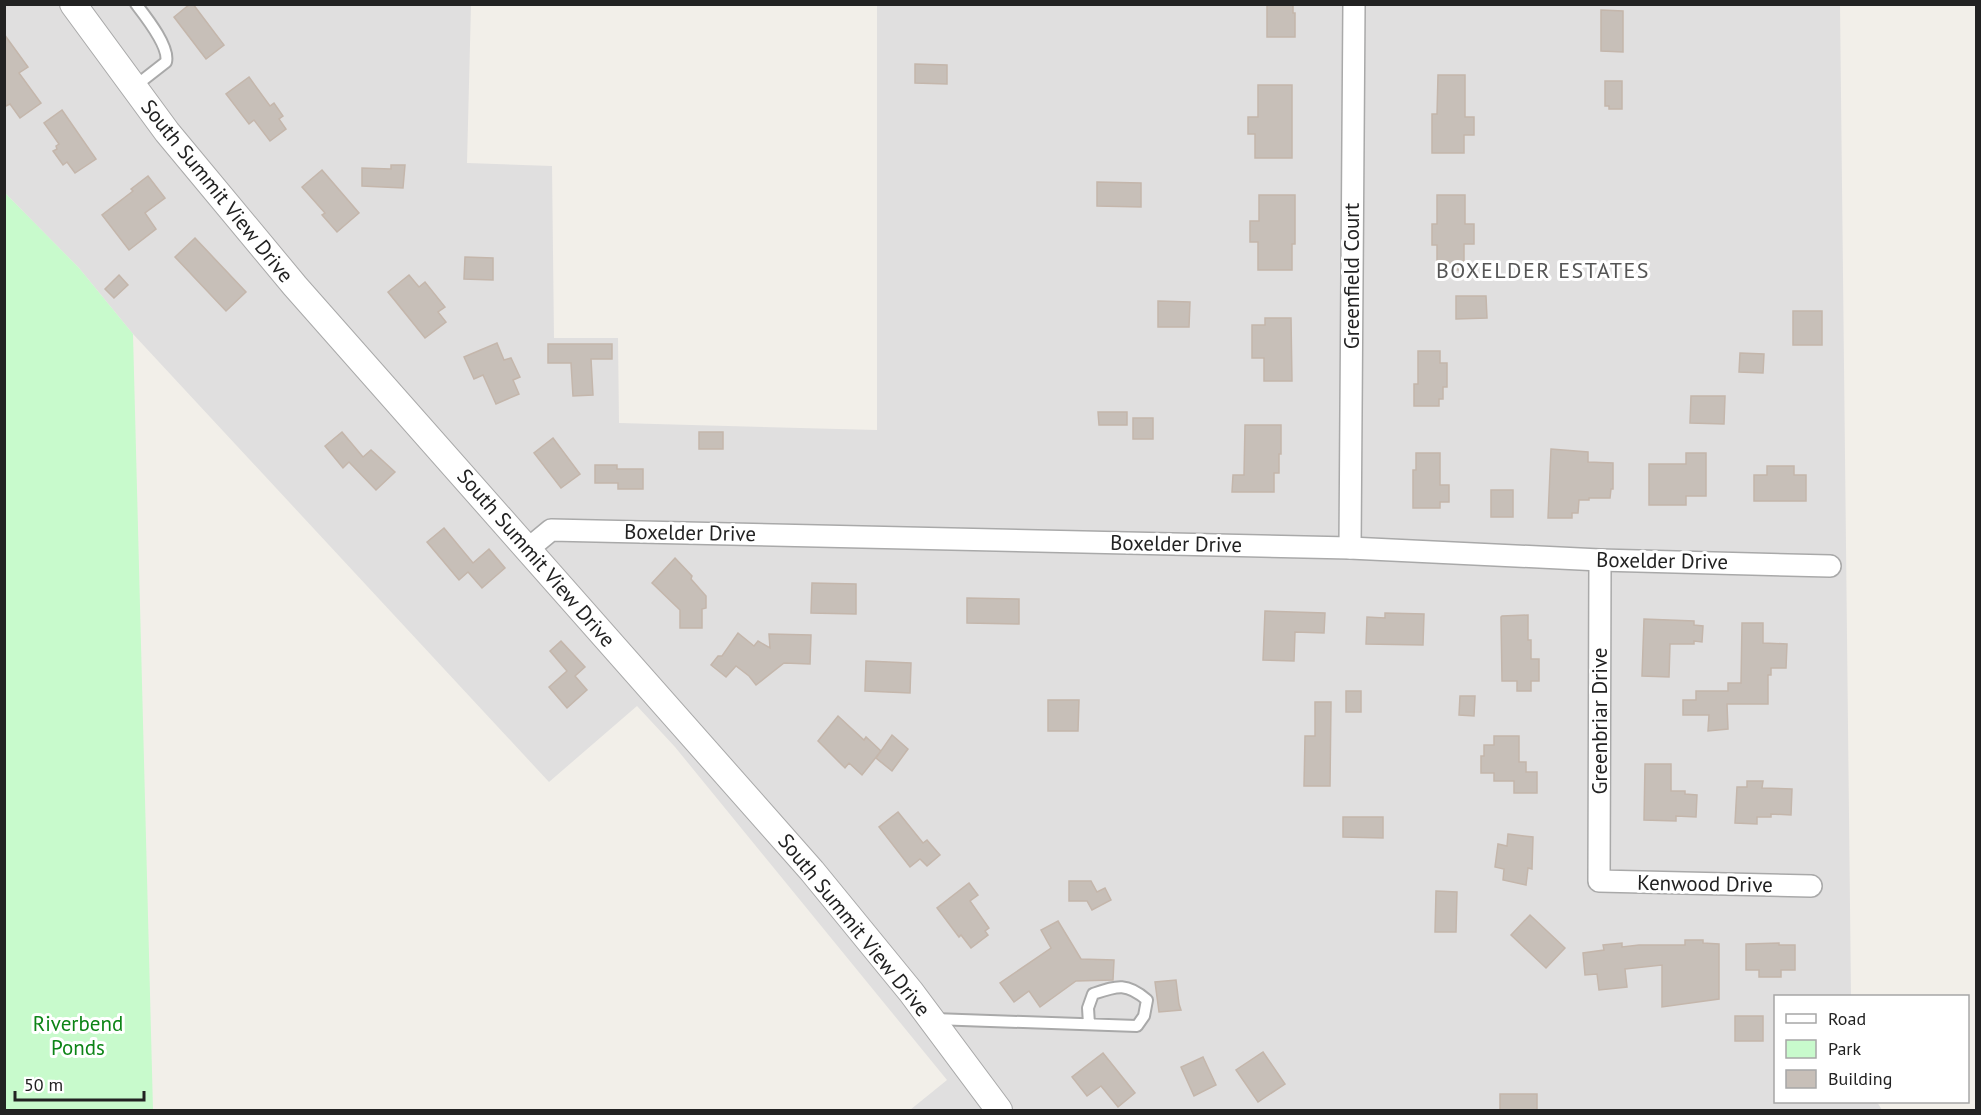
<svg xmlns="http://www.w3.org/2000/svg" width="1981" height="1115" viewBox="0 0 1981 1115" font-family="'PT Sans',sans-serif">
<rect width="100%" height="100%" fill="#f2efe9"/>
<polygon fill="#e0dfdf" points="4,5 471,5 467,163 552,166 554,338 618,338 619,423 877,430 877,5 1840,5 1851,996 1776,996 1776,1102 1877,1102 1882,1110 910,1110 947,1080 675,747 637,706 549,782 133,334 79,268 5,193"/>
<polygon fill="#c8facc" points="5,193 79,268 133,334 153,1110 5,1110"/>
<g fill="#c7bfb8" stroke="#c4b6ab" stroke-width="1.5">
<polygon points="190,4 193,4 224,45 206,59 174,17"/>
<polygon points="1267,4 1293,4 1293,13 1295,13 1295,37 1267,37"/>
<polygon points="1601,10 1623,11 1623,52 1601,51"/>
<polygon points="4,34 28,67 19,73 41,103 20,118 10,104 4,107"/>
<polygon points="915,64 947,65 947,84 915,83"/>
<polygon points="1438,75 1465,75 1465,117 1474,117 1474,135 1464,135 1464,153 1432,153 1432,114 1437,114"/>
<polygon points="249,77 270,106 274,103 283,116 279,119 286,129 270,141 254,120 249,124 226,94"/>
<polygon points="1605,81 1622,81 1622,109 1609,109 1609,106 1605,106"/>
<polygon points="1258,85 1292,85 1292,158 1255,158 1255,134 1248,134 1248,117 1258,117"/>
<polygon points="62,110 96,159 75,173 67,162 63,165 53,151 57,149 56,146 59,144 44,123"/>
<polygon points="391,165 405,165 403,188 362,186 362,168 391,169"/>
<polygon points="322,170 359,213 337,232 322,215 325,213 302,187"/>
<polygon points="148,176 165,198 145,213 156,229 129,250 102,215 133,191 131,189"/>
<polygon points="1097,182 1141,183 1141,207 1097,206"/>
<polygon points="1259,195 1295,195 1295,244 1292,244 1292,270 1258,270 1258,242 1250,242 1250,221 1259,221"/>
<polygon points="1437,195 1465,195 1465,224 1474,224 1474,244 1464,244 1464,270 1437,270 1437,245 1432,245 1432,224 1437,224"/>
<polygon points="195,238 246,292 226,311 175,257"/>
<polygon points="465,257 493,258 493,280 464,279"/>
<polygon points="119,275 128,285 114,298 105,289"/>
<polygon points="409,275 419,287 425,282 445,307 438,312 446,322 425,338 388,292"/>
<polygon points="1456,296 1486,296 1487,318 1456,319"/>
<polygon points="1158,301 1190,302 1189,327 1158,327"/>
<rect x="1793" y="311" width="29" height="34"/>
<polygon points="1265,318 1291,318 1292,381 1264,381 1264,358 1252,358 1252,325 1265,325"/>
<polygon points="497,343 504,360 511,358 520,377 513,380 519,394 496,404 483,375 474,379 464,357"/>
<polygon points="548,344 612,344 612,359 591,359 593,395 573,396 571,363 548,363"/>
<polygon points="1418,351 1440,351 1440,363 1447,363 1447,387 1443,387 1443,399 1439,399 1439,406 1414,406 1414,384 1418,384"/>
<polygon points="1740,353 1764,354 1763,373 1739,372"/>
<polygon points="1691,396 1725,396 1724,424 1690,423"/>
<polygon points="1098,412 1127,412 1127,425 1099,425"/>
<rect x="1133" y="418" width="20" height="21"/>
<polygon points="1245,425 1281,425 1281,454 1279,454 1279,473 1274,473 1274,492 1232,492 1233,475 1244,475"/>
<polygon points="342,432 363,457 371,450 395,472 376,490 349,462 343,468 325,446"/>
<rect x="699" y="432" width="24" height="17"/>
<polygon points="553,438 580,474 561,488 534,453"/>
<polygon points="1551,449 1588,452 1588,462 1613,463 1613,489 1611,489 1610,498 1589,498 1589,500 1579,500 1578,513 1572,513 1572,518 1548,518"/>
<polygon points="1416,453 1440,453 1440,485 1449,485 1449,502 1440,502 1440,508 1413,508 1413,470 1416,470"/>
<polygon points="1686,453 1706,453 1706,496 1686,496 1686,505 1649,505 1649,464 1686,464"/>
<polygon points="595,465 617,465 617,469 643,469 643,489 618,489 618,483 595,483"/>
<polygon points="1767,466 1794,466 1794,475 1806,475 1806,501 1754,501 1754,475 1767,475"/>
<rect x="1491" y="490" width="22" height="27"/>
<polygon points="444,528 473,563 489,549 505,568 482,588 468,572 459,580 427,542"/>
<polygon points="675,558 692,576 691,579 706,596 706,608 702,609 702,628 680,628 680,610 652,583"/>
<polygon points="812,583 856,584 856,614 811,613"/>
<polygon points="967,598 1019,599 1019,624 967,623"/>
<polygon points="1265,611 1325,613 1324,633 1295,632 1294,661 1263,660"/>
<polygon points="1385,613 1424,614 1423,645 1366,644 1367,617 1385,618"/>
<polygon points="1528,615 1528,640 1531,640 1531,659 1539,659 1539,681 1531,681 1531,691 1517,691 1517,681 1502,681 1501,617 1502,616"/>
<polygon points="1644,619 1694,621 1694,625 1703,626 1702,642 1694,641 1694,644 1670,644 1669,677 1642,676"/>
<polygon points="1742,623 1763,623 1763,643 1787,644 1786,668 1771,668 1771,675 1768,675 1768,704 1727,704 1728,729 1708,731 1709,715 1683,715 1683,700 1696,700 1696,691 1728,691 1728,683 1741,683"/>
<polygon points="738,633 754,646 758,641 770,648 769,634 811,635 810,664 784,663 756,685 749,676 736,666 726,677 711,665 718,656 722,656"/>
<polygon points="561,641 585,667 575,676 587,690 567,708 549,687 567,671 550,651"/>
<polygon points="866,661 911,663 910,693 865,691"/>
<rect x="1346" y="691" width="15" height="21"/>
<polygon points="1460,696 1475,696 1474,716 1459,715"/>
<polygon points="1048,700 1079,700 1078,731 1048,731"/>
<polygon points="1315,702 1331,702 1330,786 1304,786 1305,736 1315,736"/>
<polygon points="838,716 864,740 866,737 881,751 862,775 849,763 845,768 818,741"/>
<polygon points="892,735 908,749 892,771 876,758"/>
<polygon points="1494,736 1519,736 1519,762 1526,762 1526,772 1537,772 1537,793 1514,793 1514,781 1494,781 1494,773 1481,773 1481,756 1484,756 1484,745 1494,745"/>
<polygon points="1645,764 1671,764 1671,791 1685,791 1685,794 1697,795 1696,817 1676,816 1676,821 1644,820"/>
<polygon points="1747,781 1763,781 1762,788 1792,789 1791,815 1771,814 1771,817 1757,817 1757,824 1735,823 1737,787 1747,787"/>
<polygon points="898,812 923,843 927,840 940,855 927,866 920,859 910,867 879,827"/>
<polygon points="1343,817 1383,817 1383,838 1343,837"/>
<polygon points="1508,834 1533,837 1532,869 1528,868 1526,885 1503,880 1504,869 1495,867 1498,844 1507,846"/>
<polygon points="1069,881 1091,881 1097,892 1105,888 1111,900 1092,910 1087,901 1069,901"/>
<polygon points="969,883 978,895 970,901 989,928 985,931 988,935 971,948 961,935 959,937 937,908"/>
<polygon points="1436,891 1457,892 1456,932 1435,932"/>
<polygon points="1530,915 1565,948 1546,968 1511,935"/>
<polygon points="1058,921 1081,959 1114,960 1113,980 1076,981 1040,1007 1029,991 1014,1002 1000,983 1051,948 1041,930"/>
<polygon points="1685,940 1703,940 1703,943 1719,944 1719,999 1662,1007 1662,965 1625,969 1627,987 1599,990 1597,974 1585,975 1583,953 1604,950 1603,945 1622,943 1622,947 1639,945 1685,945"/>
<polygon points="1779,943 1779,945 1795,945 1795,970 1781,970 1781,977 1759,977 1759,970 1746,970 1746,944"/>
<polygon points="1176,980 1179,1004 1181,1010 1159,1012 1155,982"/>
<rect x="1735" y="1016" width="28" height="25"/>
<polygon points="1263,1052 1285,1084 1258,1102 1236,1070"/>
<polygon points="1103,1053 1135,1093 1118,1107 1101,1086 1087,1096 1072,1077"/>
<polygon points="1203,1057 1216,1085 1194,1096 1181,1067"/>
<rect x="1500" y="1094" width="37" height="16"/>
</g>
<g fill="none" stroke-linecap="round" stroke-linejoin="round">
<g stroke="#a9a9a9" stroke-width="14">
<g id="service">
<path d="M134,87l32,-25c4,-15 -20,-45 -30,-58"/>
<path d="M934,1019l203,7 7,-10 3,-16c-21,-18 -30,-14 -54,-6l-5,14 1,16"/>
</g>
</g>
<g stroke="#a9a9a9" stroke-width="24">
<g id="minor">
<polyline points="1350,548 1354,4"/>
<polyline points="528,549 551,530 1350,548 1600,560 1830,566"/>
<polyline points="1600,560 1599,881 1811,886"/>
</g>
</g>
<g stroke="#a9a9a9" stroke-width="28">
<polyline id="tertiary" points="73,4 167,132 295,286 812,871 911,992 999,1110"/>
</g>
<use href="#service" stroke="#fff" stroke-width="10"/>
<use href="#minor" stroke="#fff" stroke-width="21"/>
<use href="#tertiary" stroke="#fff" stroke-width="26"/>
</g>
<g text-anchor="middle" stroke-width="6" stroke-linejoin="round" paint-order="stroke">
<g font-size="21" fill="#222" stroke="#fff">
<text transform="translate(217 191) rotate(51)" y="7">South Summit View Drive</text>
<text transform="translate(1352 276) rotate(-90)" y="7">Greenfield Court</text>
<text transform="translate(690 533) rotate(1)" y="7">Boxelder Drive</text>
<text transform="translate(1176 544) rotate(1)" y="7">Boxelder Drive</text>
<text transform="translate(536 558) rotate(49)" y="7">South Summit View Drive</text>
<text transform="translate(1662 561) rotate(1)" y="7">Boxelder Drive</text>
<text transform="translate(1600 721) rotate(-90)" y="7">Greenbriar Drive</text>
<text transform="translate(1705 884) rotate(1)" y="7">Kenwood Drive</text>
<text transform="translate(854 925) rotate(51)" y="7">South Summit View Drive</text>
</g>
<g font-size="21" fill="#0c8416" stroke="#fff">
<text x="78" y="1031">Riverbend<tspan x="78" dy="24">Ponds</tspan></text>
</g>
<g font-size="22" letter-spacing="1.5" fill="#555" stroke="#fff">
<text x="1543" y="278">BOXELDER ESTATES</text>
</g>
</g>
<rect width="1981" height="1115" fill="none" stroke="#222222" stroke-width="12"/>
<rect x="1774" y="995" width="195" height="108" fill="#ffffff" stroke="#a7a7a7" stroke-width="1.5"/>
<rect x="1786" y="1014" width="30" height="9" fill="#ffffff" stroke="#a7a7a7" stroke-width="1.5"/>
<text x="1828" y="1025" font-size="18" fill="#222222">Road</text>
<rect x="1786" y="1040" width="30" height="18" fill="#c8facc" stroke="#a7a7a7" stroke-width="1.5"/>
<text x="1828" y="1055" font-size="18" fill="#222222">Park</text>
<rect x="1786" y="1070" width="30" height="18" fill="#c7bfb8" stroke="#a7a7a7" stroke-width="1.5"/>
<text x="1828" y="1085" font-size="18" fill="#222222">Building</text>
<path d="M15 1091v9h129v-9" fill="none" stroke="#222222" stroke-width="3"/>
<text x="24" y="1091" font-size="18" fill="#222222" stroke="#ffffff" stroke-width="4.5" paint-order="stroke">50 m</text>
</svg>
